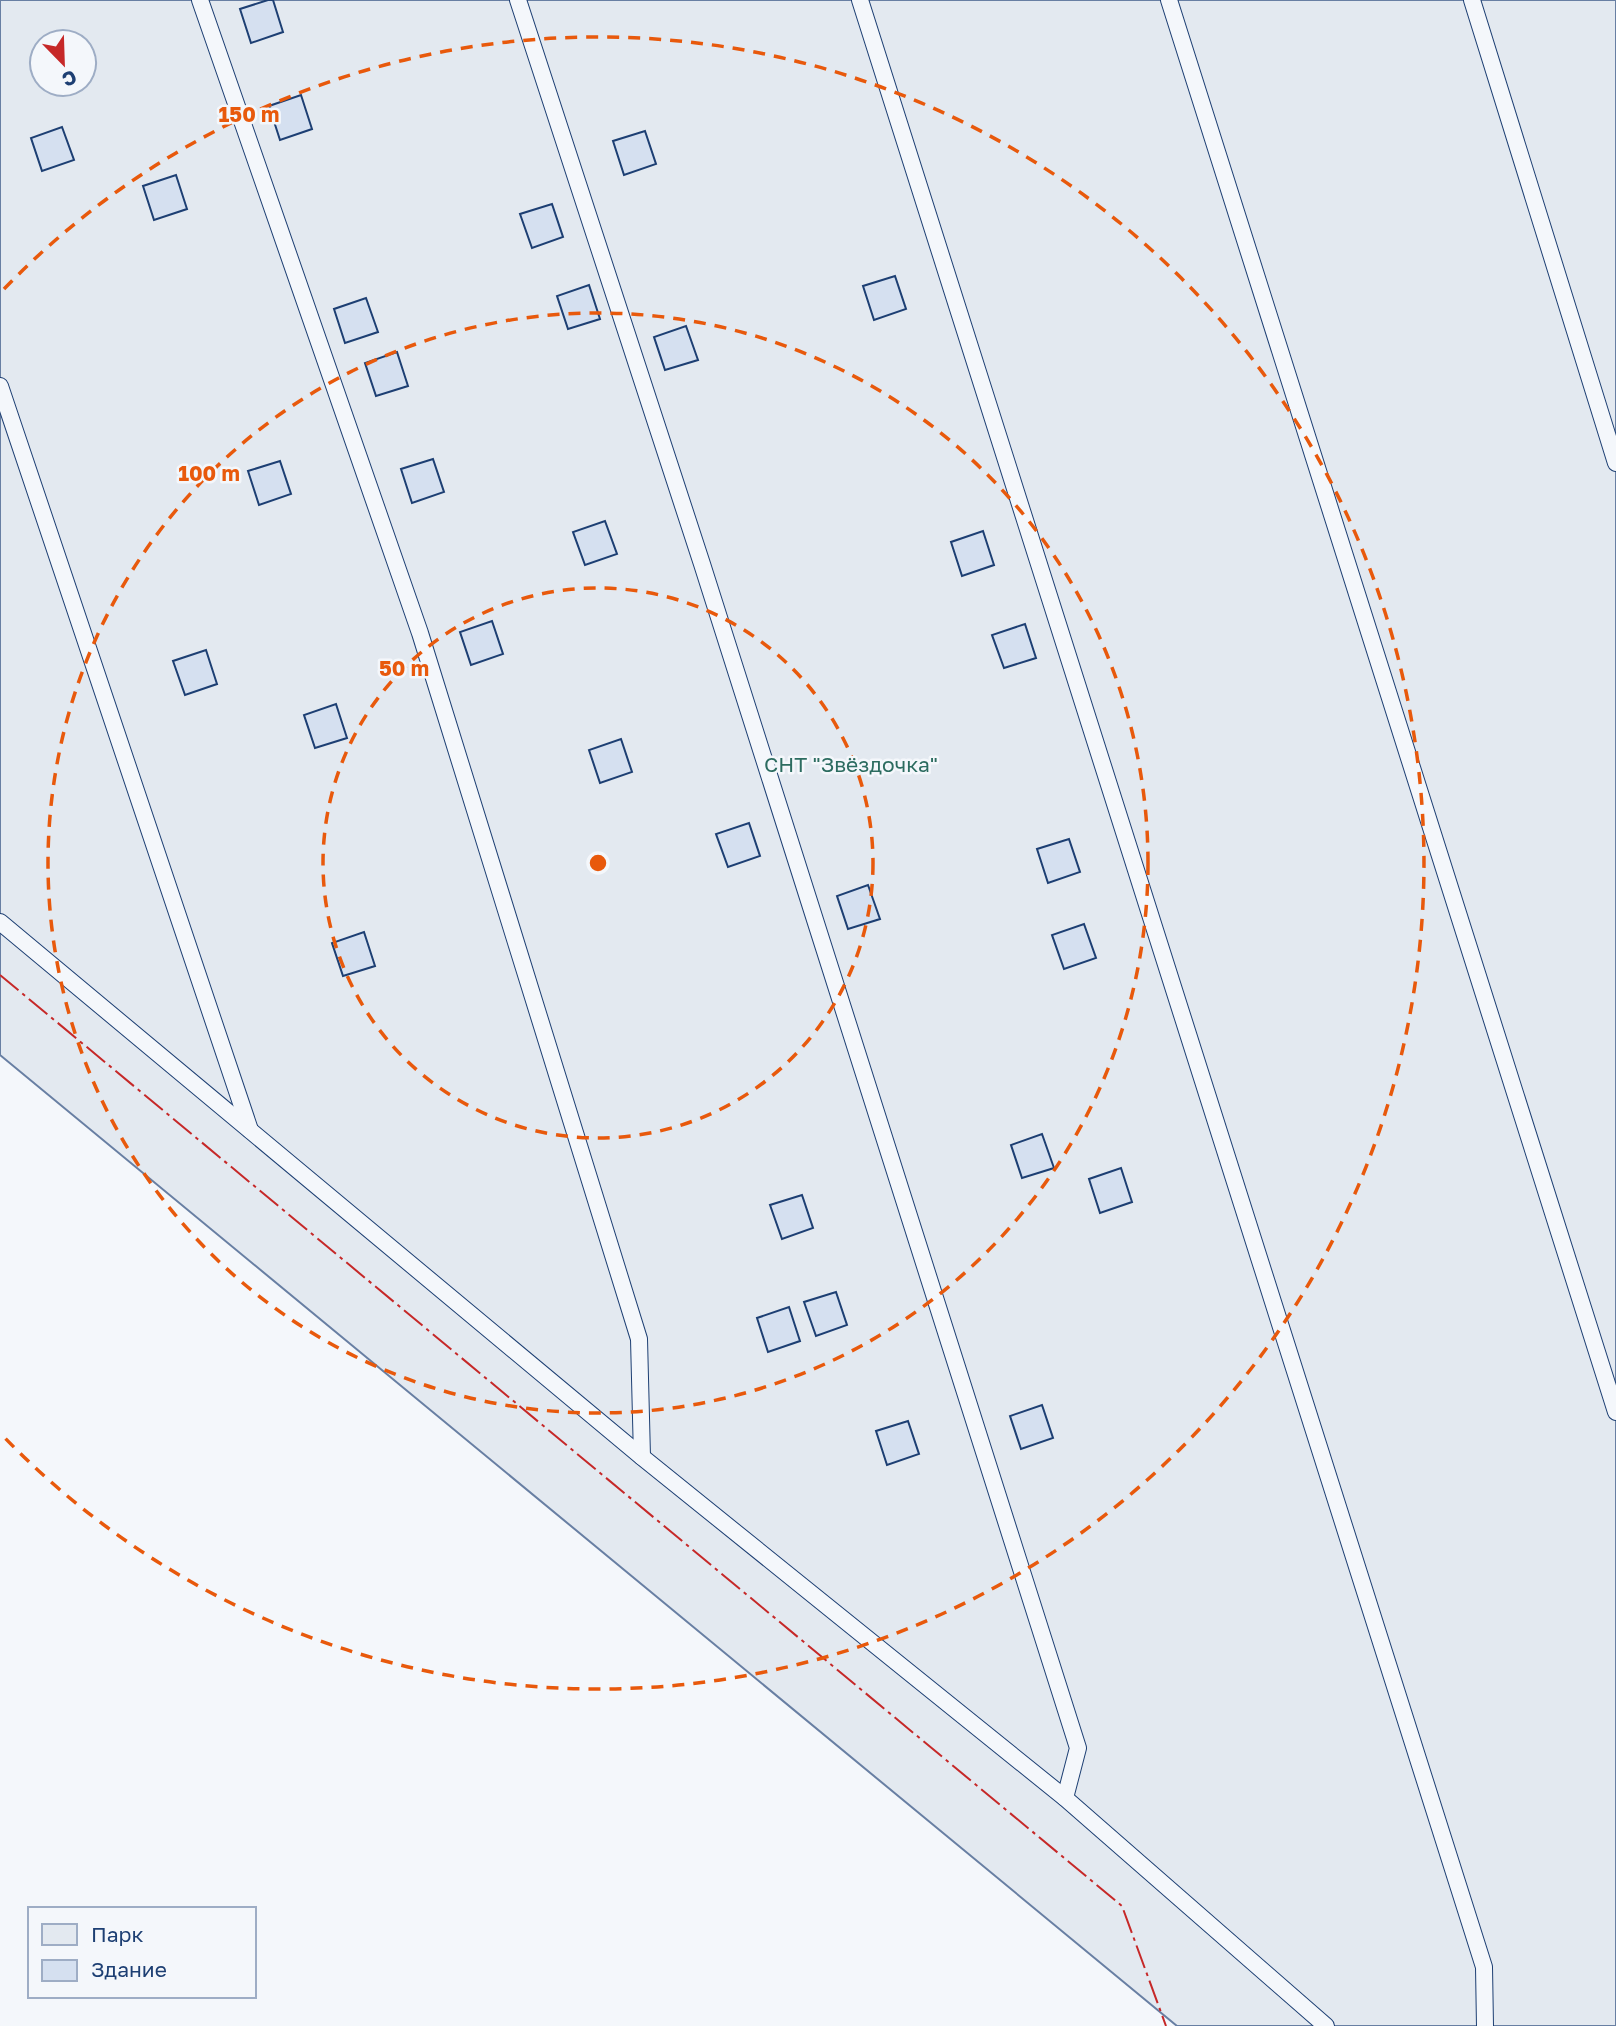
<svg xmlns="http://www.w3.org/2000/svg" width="1616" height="2026" viewBox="0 0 1616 2026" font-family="'Golos Text',sans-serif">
<rect width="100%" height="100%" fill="#f4f7fb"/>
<path fill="#e3e9f0" stroke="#687fa3" stroke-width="2" fill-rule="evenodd" d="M0,0h1616v2026h-439l-1177,-971zM42,42h42v42h-42z"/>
<g fill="#d5e0f0" stroke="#1d3f73" stroke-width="2">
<polygon points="268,0 273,0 283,32 251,43 240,9"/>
<polygon points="301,95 312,129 280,140 269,106"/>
<polygon points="62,127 74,160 42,171 31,138"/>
<polygon points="645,131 656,164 624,175 613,141"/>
<polygon points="176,175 187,209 154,220 143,186"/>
<polygon points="552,204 563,237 532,248 520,214"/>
<polygon points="895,276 906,309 874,320 863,286"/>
<polygon points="589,285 600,319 568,329 557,296"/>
<polygon points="366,298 378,332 345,343 334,309"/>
<polygon points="686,326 698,360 665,370 654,337"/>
<polygon points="397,352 408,386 376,396 365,363"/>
<polygon points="433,459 444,492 412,503 401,469"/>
<polygon points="280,461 291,494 259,505 248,471"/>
<polygon points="605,521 617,554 585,565 573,532"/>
<polygon points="983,531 994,565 962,576 951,542"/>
<polygon points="492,621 503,654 471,665 460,632"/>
<polygon points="1025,624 1036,658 1004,668 992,635"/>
<polygon points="206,650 217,684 185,695 173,661"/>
<polygon points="336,704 347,738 315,748 304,715"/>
<polygon points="621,739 632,772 600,783 589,750"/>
<polygon points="749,823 760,856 728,867 716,834"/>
<polygon points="1069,839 1080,872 1048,883 1037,849"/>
<polygon points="868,885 880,919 848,929 837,896"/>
<polygon points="1084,924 1096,958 1064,969 1052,935"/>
<polygon points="364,932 375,966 343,976 332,943"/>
<polygon points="1042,1134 1054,1168 1022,1178 1011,1145"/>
<polygon points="1121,1168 1132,1202 1100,1213 1089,1179"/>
<polygon points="802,1195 813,1228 782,1239 770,1205"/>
<polygon points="836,1292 847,1325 816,1336 804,1302"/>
<polygon points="789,1307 800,1341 768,1352 757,1318"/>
<polygon points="1042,1405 1053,1438 1021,1449 1010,1416"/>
<polygon points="908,1421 919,1454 887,1465 876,1431"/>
</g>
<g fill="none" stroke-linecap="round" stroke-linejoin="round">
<g stroke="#1d3f73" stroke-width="18">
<g id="service">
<polyline points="200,0 420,633 639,1339 642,1457"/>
<polyline points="518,0 702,564 1078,1748 1065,1798"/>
<polyline points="860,0 1484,1967 1485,2026"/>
<polyline points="1169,0 1616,1412"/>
<polyline points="1472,0 1616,463"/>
<polyline points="0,386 250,1130"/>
<polyline points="0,922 642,1457 1065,1798 1326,2026"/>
</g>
</g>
<use href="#service" stroke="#f4f7fb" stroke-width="16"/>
<polyline stroke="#c62828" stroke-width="2" stroke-dasharray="24 5 3.5 5" stroke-linecap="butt" points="0,975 1122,1906 1166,2026"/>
</g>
<g fill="none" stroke="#e8590c" stroke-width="3.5" stroke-dasharray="12 9">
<circle cx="598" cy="863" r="275"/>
<circle cx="598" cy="863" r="550"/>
<path d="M4 289A826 826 0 1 1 4 1437"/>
</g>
<g text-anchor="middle" stroke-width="5" stroke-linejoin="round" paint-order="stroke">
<g font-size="21" fill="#2c6c60" stroke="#f4f7fb">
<text x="851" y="772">СНТ "Звёздочка"</text>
</g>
</g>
<circle cx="598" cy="863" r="10" fill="#e8590c" stroke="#f4f7fb" stroke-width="3.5"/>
<g font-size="21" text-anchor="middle" font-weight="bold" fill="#e8590c" stroke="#f4f7fb" stroke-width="5" stroke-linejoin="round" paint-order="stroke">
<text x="249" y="122">150 m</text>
<text x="209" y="481">100 m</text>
<text x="404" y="676">50 m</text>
</g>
<rect x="28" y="1907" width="228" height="91" fill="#f4f7fb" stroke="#9eadc5" stroke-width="2"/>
<rect x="42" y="1924" width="35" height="21" fill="#e3e9f0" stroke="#9eadc5" stroke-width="2"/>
<text x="91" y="1942" font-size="21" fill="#1d3f73">Парк</text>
<rect x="42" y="1960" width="35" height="21" fill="#d5e0f0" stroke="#9eadc5" stroke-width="2"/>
<text x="91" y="1977" font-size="21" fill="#1d3f73">Здание</text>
<g transform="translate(63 63) rotate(157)"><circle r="33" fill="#f4f7fb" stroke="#9eadc5" stroke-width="2"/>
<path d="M0-5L12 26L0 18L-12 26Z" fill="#c62828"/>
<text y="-10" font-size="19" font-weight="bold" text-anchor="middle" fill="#1d3f73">С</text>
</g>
</svg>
